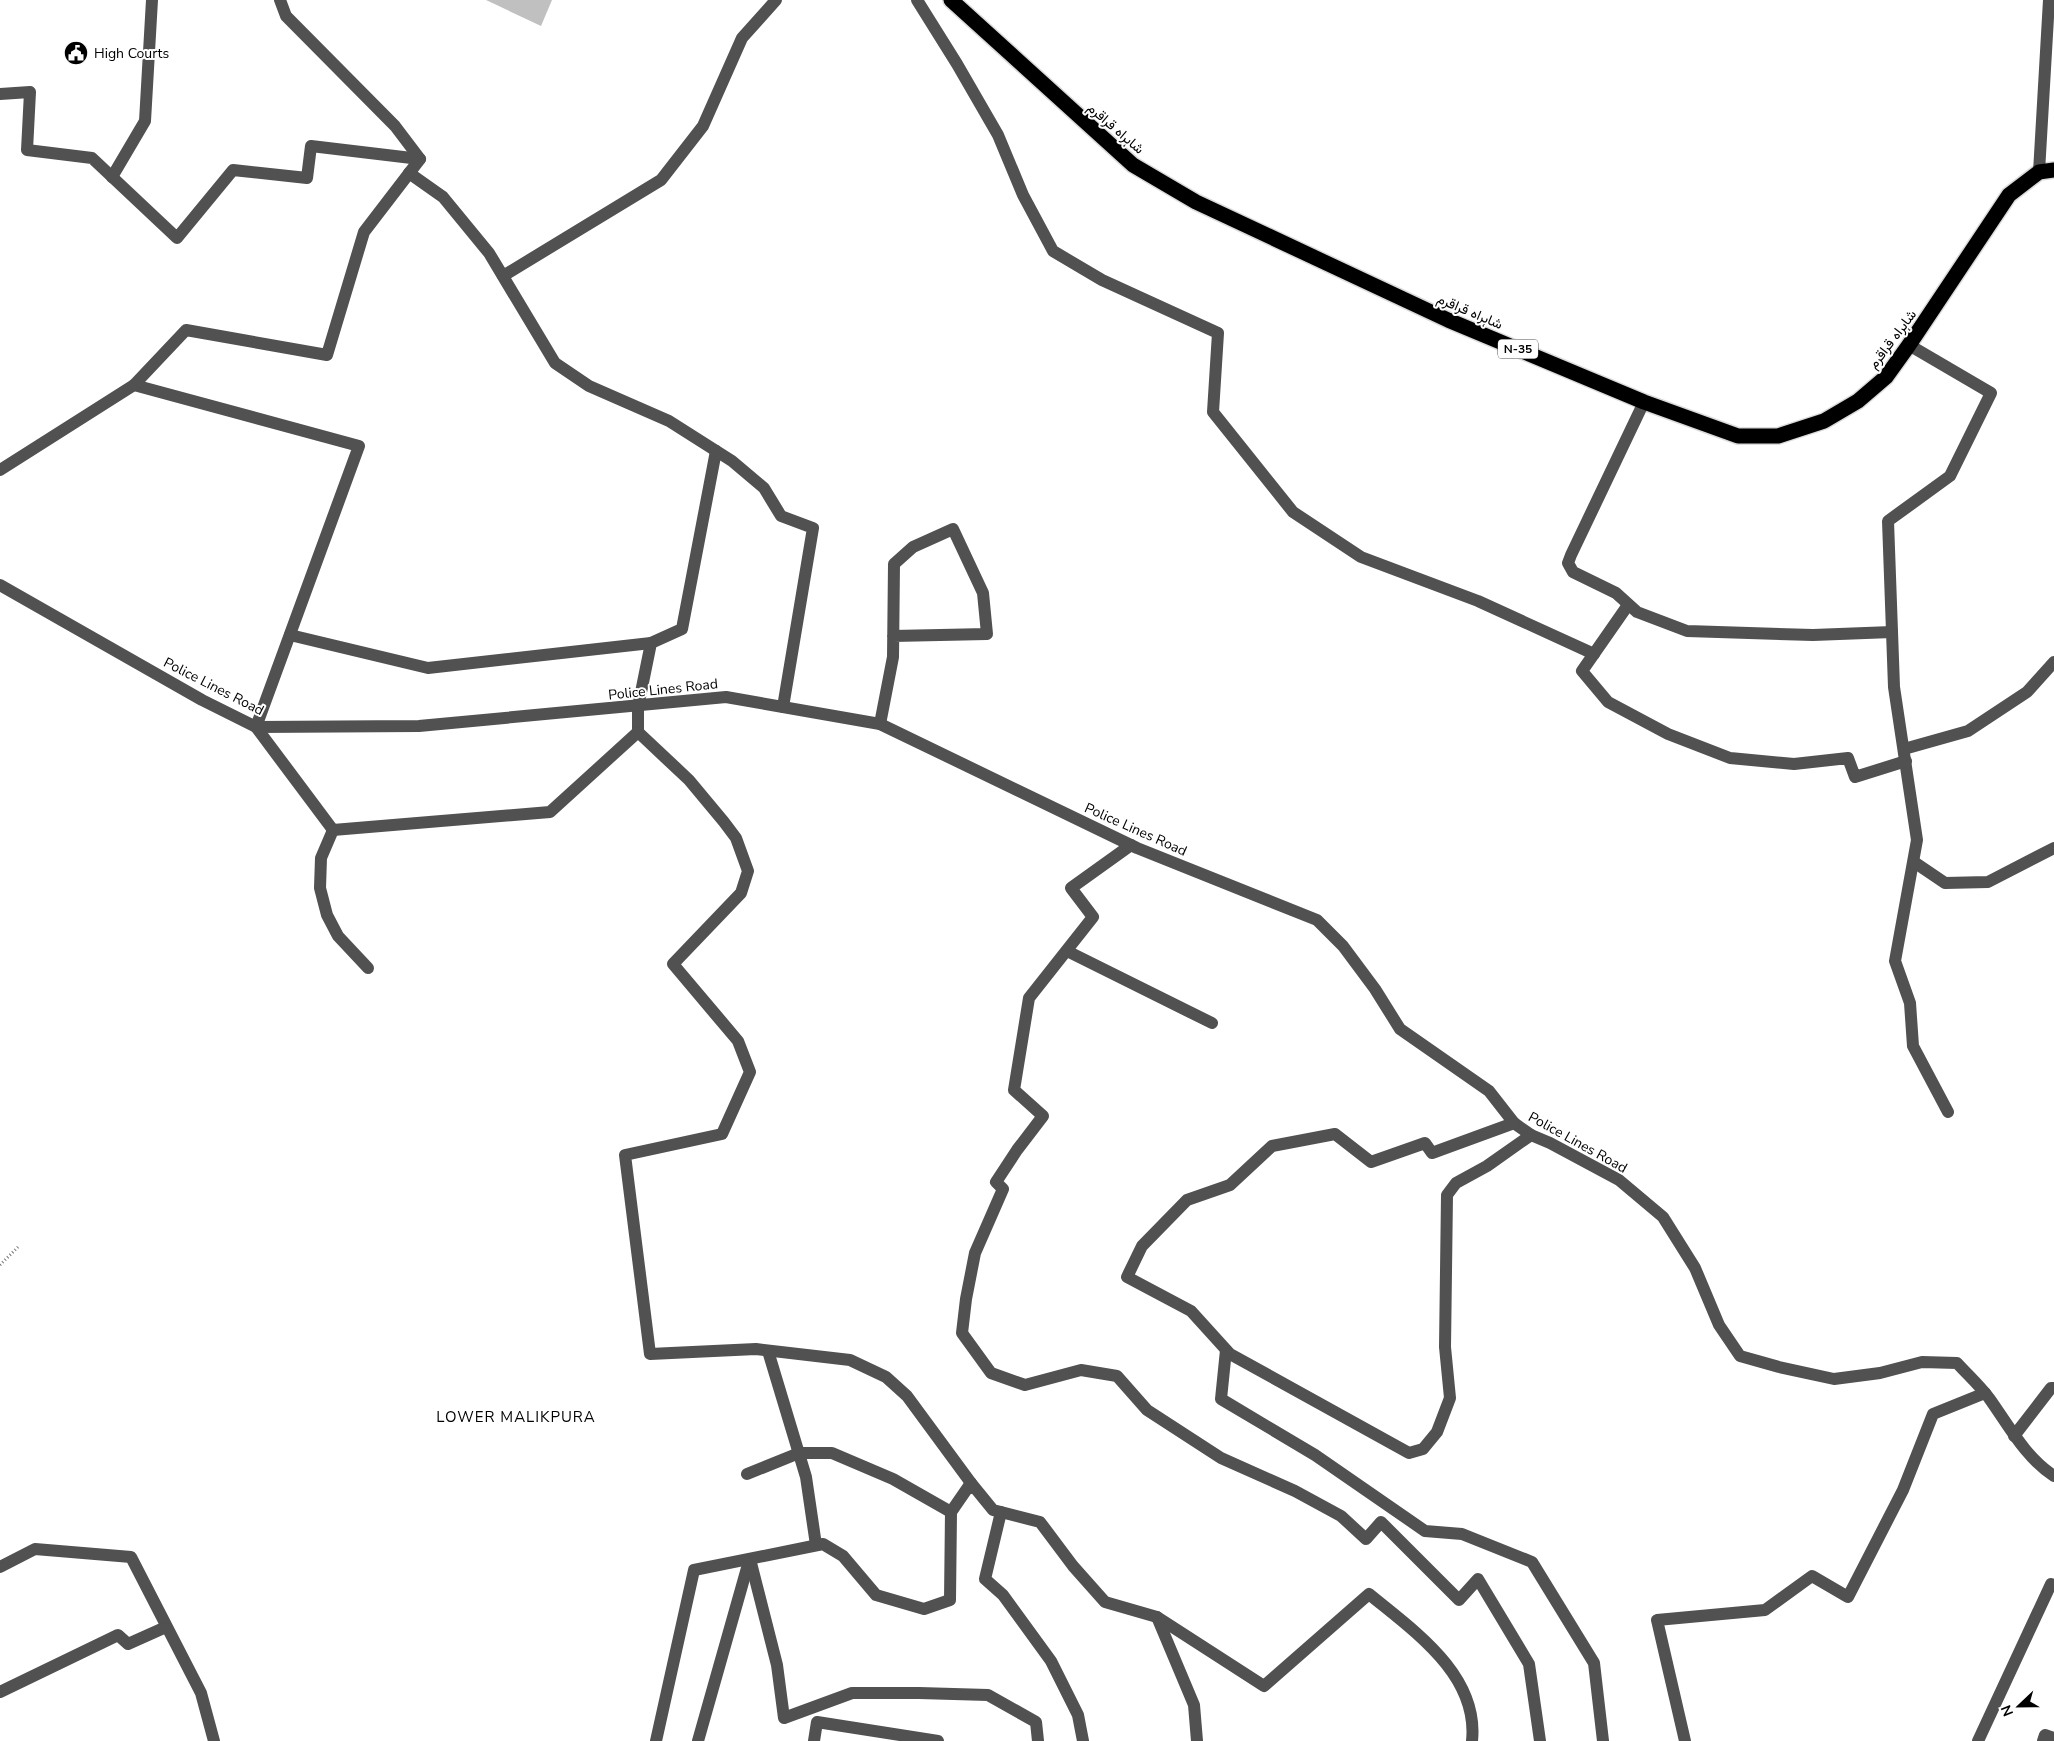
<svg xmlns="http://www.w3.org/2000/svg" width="2054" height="1741" viewBox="0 0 2054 1741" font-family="'Nunito Sans',Vazirmatn,sans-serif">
<rect width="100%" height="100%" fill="#fff"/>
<polygon fill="#c0c0c0" points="486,0 552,0 541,26"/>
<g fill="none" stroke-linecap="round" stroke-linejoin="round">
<g stroke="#dbdbdb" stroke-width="18">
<polyline id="highway" points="951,0 1133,165 1196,202 1448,320 1644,402 1738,436 1778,436 1824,421 1858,401 1886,377 1909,345 2009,195 2039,172 2054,170"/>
</g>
<polyline stroke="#737373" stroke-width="3" stroke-dasharray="1 2.5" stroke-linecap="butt" points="0,1265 18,1247"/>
<g stroke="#515151" stroke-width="12">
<polyline points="917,0 957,64 998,135 1023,195 1053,251 1102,280 1218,333 1213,412 1293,512 1361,557 1478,601 1594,654"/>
<polyline points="0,94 30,92 27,150 92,158 177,238 233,170 307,178 311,146 420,159"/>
<polyline points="2039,172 2049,0"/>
<polyline points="409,173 443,197 489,253 555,363 589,386 669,421 732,461 764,488 781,516 813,528 783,707"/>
<polyline points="112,177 145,121 152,0"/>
<polyline points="503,276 661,180 703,126 742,38 776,0"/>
<polyline points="1909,345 1991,393 1950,476 1888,521 1894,687 1917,840 1895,961 1910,1003 1913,1046 1948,1112"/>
<polyline points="134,385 359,446 256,727 333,830"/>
<polyline points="1644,402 1571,555 1568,563 1573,572 1616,593 1637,612 1687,631 1813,635 1892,632"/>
<polyline points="716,451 682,629 651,643 638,707 638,732 689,780 724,822 736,838 748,871 741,893 673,964 738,1041 750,1072 722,1134 625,1155 650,1354 756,1349 850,1360 886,1377 907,1396 971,1483"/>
<polyline points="0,470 134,385 186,330 327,355 364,232 420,159 395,126 286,16 280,0"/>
<path d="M0,585l202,115 54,27 163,-1 307,-29 154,27 257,124 180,72 26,26 32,43 25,40 89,62 25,32 17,12 19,8 69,37 44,37 32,51 24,57 21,31 39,11 55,12 46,-6 42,-11 35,1c11,12 23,23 32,35 20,28 36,59 65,78"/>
<polyline points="1628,605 1582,671 1608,702 1668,734 1730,758 1794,764 1848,758 1855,777 1906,761"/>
<polyline points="290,635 428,668 651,643"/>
<polyline points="880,724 893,657 894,564 913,547 953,529 983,593 987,634 893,636"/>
<polyline points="1904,749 1968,731 2027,692 2054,662"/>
<polyline points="333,830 550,812 638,732"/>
<polyline points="333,830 321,858 320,888 327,915 338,936 368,968"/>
<polyline points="1131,845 1071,888 1093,917 1029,998 1014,1090 1043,1116 1017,1150 996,1182 1003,1189 975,1253 966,1299 962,1333 991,1373 1025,1385 1081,1370 1117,1376 1147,1410 1221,1458 1295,1491 1341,1516 1366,1539 1381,1522 1459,1600 1478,1579 1529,1664 1540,1741"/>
<polyline points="1914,862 1945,883 1988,882 2054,848"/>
<polyline points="1067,951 1212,1023"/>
<polyline points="1514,1123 1432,1153 1425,1143 1371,1162 1335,1134 1272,1146 1230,1185 1187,1200 1142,1246 1127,1277 1191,1311 1230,1354 1409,1453 1423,1449 1437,1432 1450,1398 1445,1347 1447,1195 1456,1183 1487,1166 1531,1135"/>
<polyline points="1226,1350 1221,1399 1315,1455 1425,1531 1462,1534 1532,1562 1594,1663 1603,1741"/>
<polyline points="768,1351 806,1477 816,1545"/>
<polyline points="2014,1436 2051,1388 2054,1388"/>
<polyline points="747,1474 799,1453 832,1453 893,1479 951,1512"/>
<polyline points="1001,1512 985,1579 1003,1595 1051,1661 1078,1715 1083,1741"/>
<polyline points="750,1559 777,1665 784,1718 852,1693 919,1693 988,1695 1036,1722 1038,1741"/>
<polyline points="0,1567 35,1549 131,1557 201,1693 214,1741"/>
<polyline points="1157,1617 1194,1705 1197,1741"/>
<polyline points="0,1692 118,1635 128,1644 166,1627"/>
<path d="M656,1741l38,-171 129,-26 20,12 33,39 48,14 26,-9 1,-88 20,-29 22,27 47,12 33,44 32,36 52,15 107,69 105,-92c45,37 110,81 103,147"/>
<polyline points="698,1741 749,1561"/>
<polyline points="814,1741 817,1722 938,1741"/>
<polyline points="1685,1741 1657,1620 1765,1610 1812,1576 1848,1597 1903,1490 1933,1414 1985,1393"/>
<polyline points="1978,1741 2051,1584 2054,1586"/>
<polyline points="2043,1741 2045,1735 2054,1738"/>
</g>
<use href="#highway" stroke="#000" stroke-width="15"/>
</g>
<defs>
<g id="civic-disc" transform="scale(1.25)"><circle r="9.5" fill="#000" stroke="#fff"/><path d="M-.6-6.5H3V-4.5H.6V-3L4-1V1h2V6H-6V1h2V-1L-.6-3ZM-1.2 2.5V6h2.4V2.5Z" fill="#fff"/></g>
</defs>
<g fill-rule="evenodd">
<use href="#civic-disc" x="76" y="53"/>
</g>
<g text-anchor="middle" stroke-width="4" stroke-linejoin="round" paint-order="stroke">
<rect fill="#fff" stroke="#4c4c4c" stroke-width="1" x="1498" y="339.5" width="40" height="19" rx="4"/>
<g font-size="12" font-weight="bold" fill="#000">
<text x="1518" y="353">N-35</text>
</g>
<g font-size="14" fill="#000" stroke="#fff" text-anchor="start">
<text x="94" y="58">High Courts</text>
</g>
<g font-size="14" fill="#000" stroke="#fff">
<text transform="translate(1116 128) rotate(41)" y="5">شاہراہ قراقرم</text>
<text transform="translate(1470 311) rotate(23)" y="5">شاہراہ قراقرم</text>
<text transform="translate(1892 339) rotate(-53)" y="5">شاہراہ قراقرم</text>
<text transform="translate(214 686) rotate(27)" y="5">Police Lines Road</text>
<text transform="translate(663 689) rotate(-6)" y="5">Police Lines Road</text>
<text transform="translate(1136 829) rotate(24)" y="5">Police Lines Road</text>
<text transform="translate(1578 1142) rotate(29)" y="5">Police Lines Road</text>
</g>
<g font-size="15" letter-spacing="1" fill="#000" stroke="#fff">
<text x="516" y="1422">LOWER MALIKPURA</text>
</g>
</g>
<g transform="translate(2019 1706) rotate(248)" stroke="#ffffff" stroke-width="4" paint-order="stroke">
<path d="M0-4L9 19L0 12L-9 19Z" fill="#000000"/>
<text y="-8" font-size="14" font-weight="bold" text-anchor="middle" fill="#000000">N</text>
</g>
</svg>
